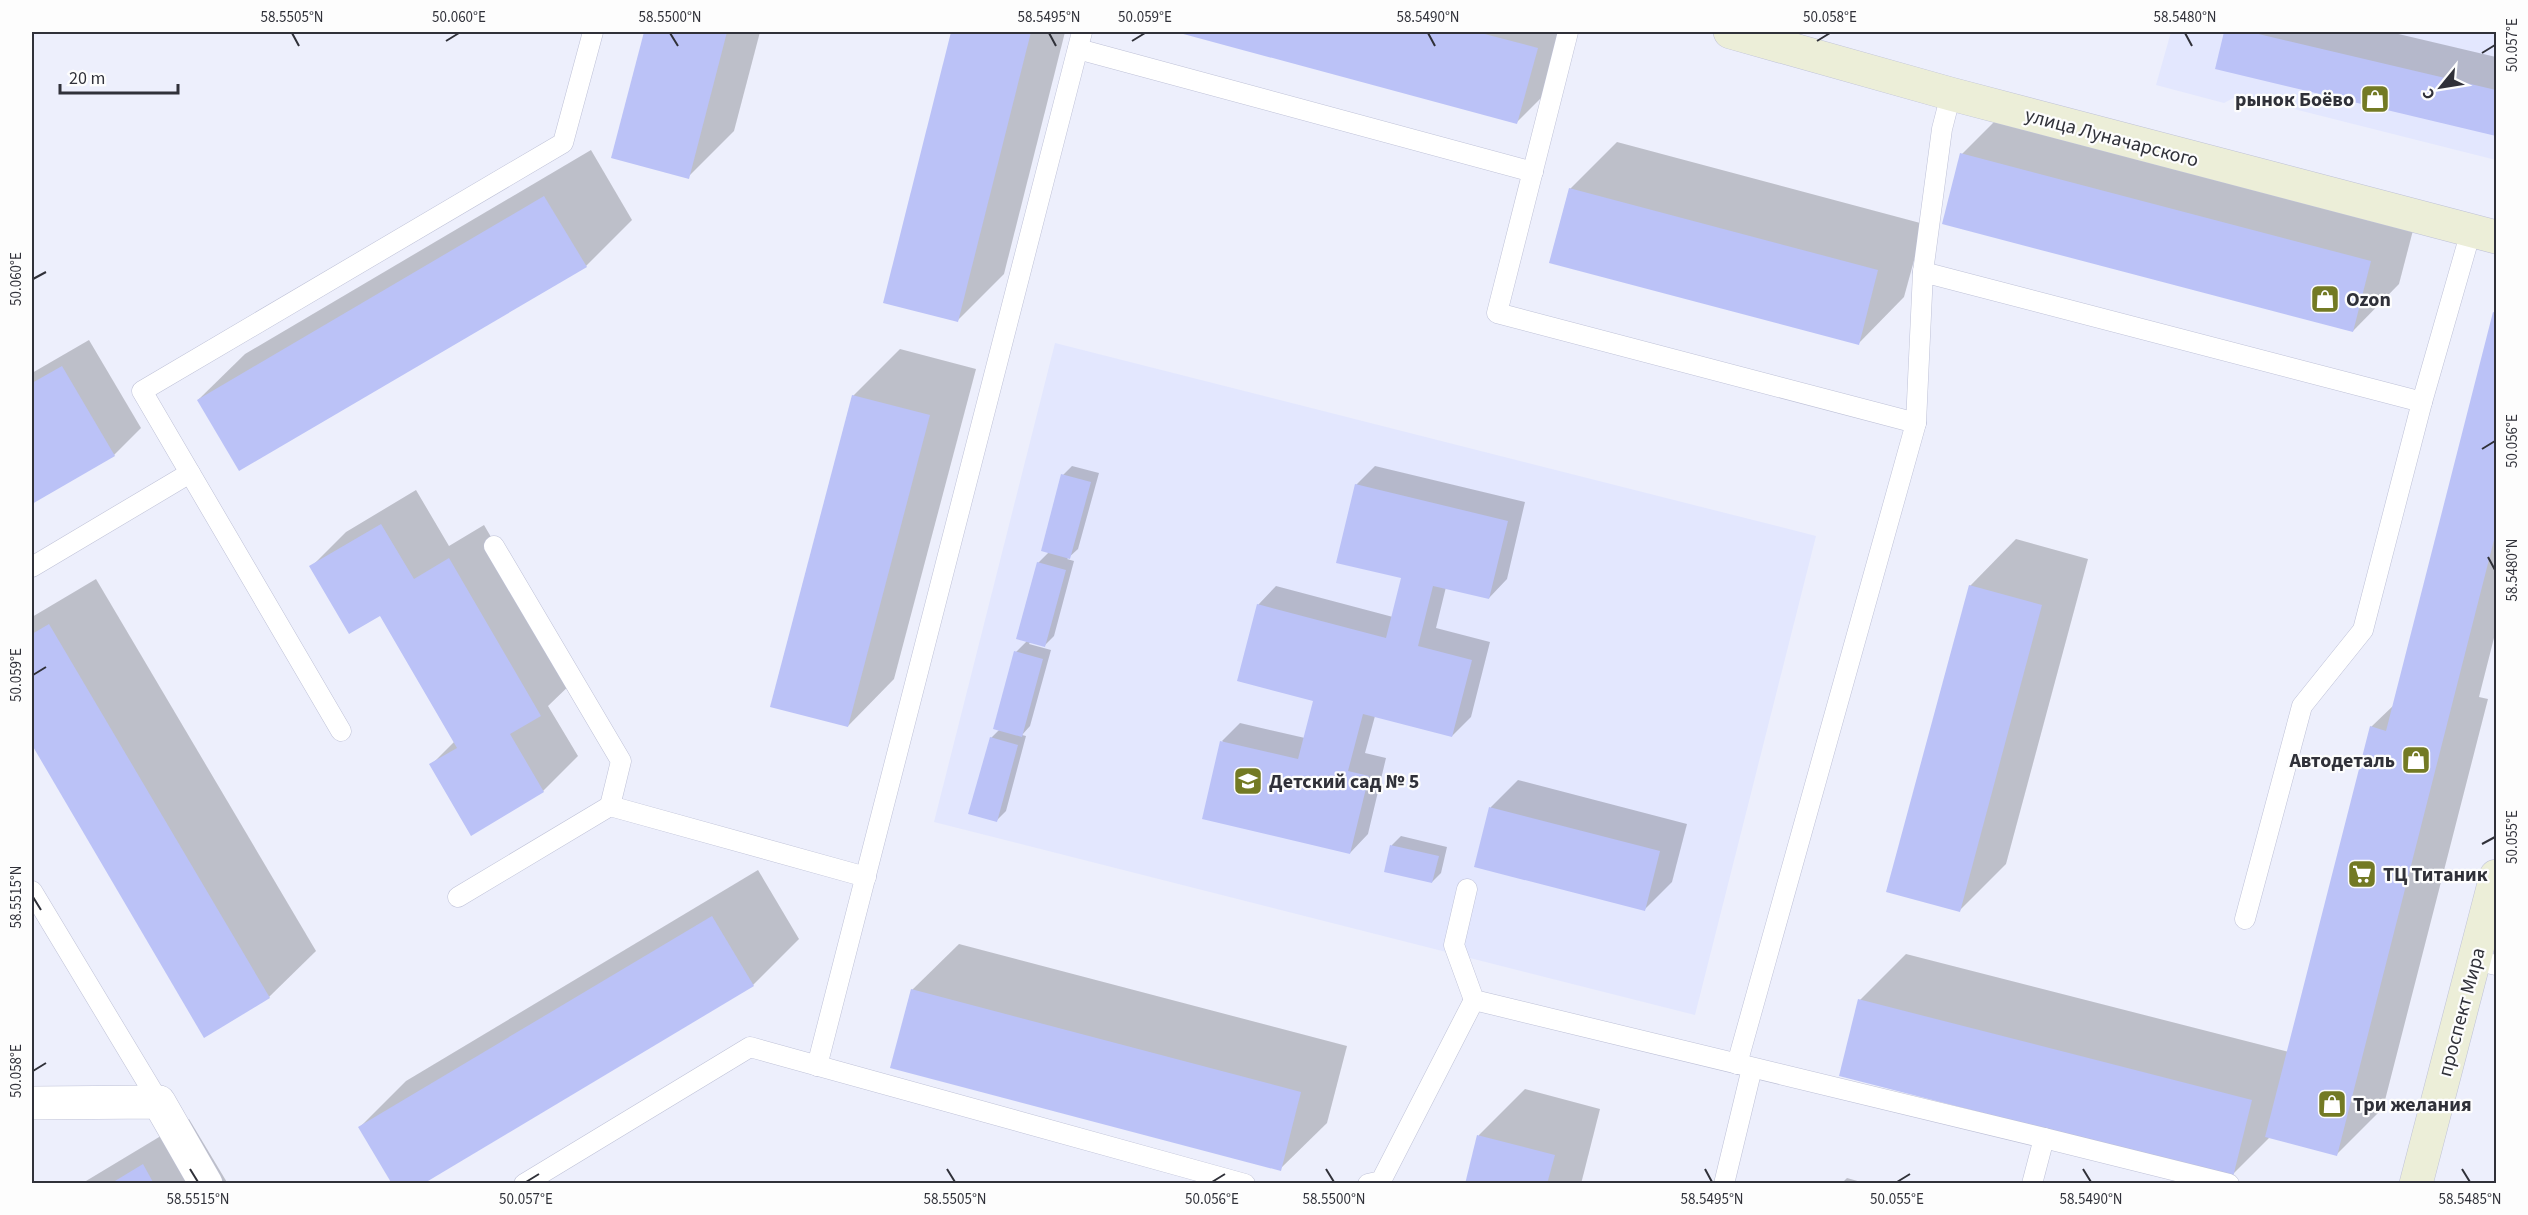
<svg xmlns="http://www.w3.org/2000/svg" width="2528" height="1215" viewBox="0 0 2528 1215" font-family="'Source Sans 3',sans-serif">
<rect width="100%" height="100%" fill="#edeffc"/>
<g fill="#e3e7fe">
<polygon points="2171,32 2496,32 2496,160 2239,95 2224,103 2156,85"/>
<polygon points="1055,343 1816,536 1695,1015 934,822"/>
</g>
<g fill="#0003">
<polygon points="646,32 760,32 734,131 688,177 613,157"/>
<polygon points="952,32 1065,32 1004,274 958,320 885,302"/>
<polygon points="1179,32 1575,32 1563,76 1517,122"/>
<polygon points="2225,32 2390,32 2496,57 2496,135 2217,68"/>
<polygon points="2008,108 2417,215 2399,284 2353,331 1962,154"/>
<polygon points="1617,142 1924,224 1904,297 1858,344 1570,189"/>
<polygon points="591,150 632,220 586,266 198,400 245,354"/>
<polygon points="2496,311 2496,630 2479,697 2488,699 2383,1108 2337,1154 2270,1137 2232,1175 1860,1000 1906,954 2289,1052 2371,727 2395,704"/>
<polygon points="89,340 141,428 114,455 32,503 32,373"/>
<polygon points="900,349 976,369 894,679 848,726 853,396"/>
<polygon points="1072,466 1099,473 1078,549 1067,559 1074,561 1054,636 1045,645 1030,642 1029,644 1051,650 1030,726 1022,735 1026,736 1006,811 997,820 991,738 1000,729 1016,652 1027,641 1038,563 1049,552 1063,475"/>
<polygon points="1375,466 1525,502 1507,579 1489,598 1446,587 1436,628 1490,642 1471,717 1452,736 1375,716 1365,753 1386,758 1368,834 1350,853 1222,741 1240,723 1305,738 1315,700 1258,605 1276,586 1393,617 1403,577 1356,485"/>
<polygon points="416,490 449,546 484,525 575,680 548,706 578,756 543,791 472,834 431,765 455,741 380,614 311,567 346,532"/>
<polygon points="2016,539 2088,559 2006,864 1960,910 1970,586"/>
<polygon points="96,579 316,951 269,997 205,1035 32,742 32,617"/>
<polygon points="1518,780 1687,824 1672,882 1645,909 1476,865 1491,807"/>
<polygon points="1401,836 1447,847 1441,873 1432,882 1386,871 1392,845"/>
<polygon points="758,870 799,939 753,985 360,1127 406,1081"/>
<polygon points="959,944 1347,1046 1327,1123 1280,1169 912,990"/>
<polygon points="1525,1089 1600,1109 1581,1184 1466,1184 1479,1135"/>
<polygon points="189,1119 228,1184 81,1184"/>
<polygon points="1847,1178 1868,1184 1841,1184"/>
</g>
<g fill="#bbc2f7">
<polygon points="644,32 727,32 689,179 611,158"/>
<polygon points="951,32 1031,32 958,322 883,303"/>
<polygon points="1176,32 1477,32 1538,48 1517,124"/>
<polygon points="2224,32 2250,32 2496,90 2496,136 2215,69"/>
<polygon points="1960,153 2371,261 2353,332 1942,224"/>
<polygon points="1569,188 1878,270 1859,345 1549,263"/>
<polygon points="544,196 587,267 239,471 197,400"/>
<polygon points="2493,312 2496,313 2496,532 2337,1156 2265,1137 2370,726 2386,731"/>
<polygon points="62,366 115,456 32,504 32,383"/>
<polygon points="852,395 930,415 848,727 770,707"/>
<polygon points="1061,474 1091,482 1070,559 1041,551"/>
<polygon points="1355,484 1508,521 1489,599 1433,586 1418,646 1472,660 1452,737 1363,714 1348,771 1369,776 1350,854 1202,819 1220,741 1298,759 1313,701 1237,681 1257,604 1386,638 1401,578 1336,563"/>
<polygon points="381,524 414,579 449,558 541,716 510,734 544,792 471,836 429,764 457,748 380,616 349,634 309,566"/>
<polygon points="1037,562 1066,570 1045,647 1016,639"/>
<polygon points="1969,585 2042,605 1960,912 1886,892"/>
<polygon points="49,624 270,998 204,1038 32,745 32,634"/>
<polygon points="1014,651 1043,659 1022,737 993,729"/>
<polygon points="990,737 1018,745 997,822 968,814"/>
<polygon points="1489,807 1660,851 1645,911 1474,867"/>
<polygon points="1390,845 1439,856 1432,883 1384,872"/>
<polygon points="712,916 754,986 423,1184 392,1184 358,1127"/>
<polygon points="911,989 1301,1092 1281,1171 890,1068"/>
<polygon points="1858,999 2252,1100 2233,1177 1839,1076"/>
<polygon points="1477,1135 1555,1155 1547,1184 1465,1184"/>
<polygon points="143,1164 154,1184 110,1184"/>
</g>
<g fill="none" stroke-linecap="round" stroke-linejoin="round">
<g stroke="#bec1d7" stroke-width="21">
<g id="lane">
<polyline points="1568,32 1497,313 1916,423"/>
<polyline points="1078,49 1533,172"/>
<polyline points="1923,272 1942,129 1951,94"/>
<polyline points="494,546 621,761 610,806"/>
<polyline points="32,567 190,473"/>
<polyline points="341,731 142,391 563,143 593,32"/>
<polyline points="1467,889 1454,945 1474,1000 2044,1138"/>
<polyline points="32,891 159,1102"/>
<polyline points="458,897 610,806 866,877"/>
<polyline points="2245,919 2302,706 2363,630 2422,402"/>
<polyline points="2474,960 2496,965"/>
<polyline points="1737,1064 1916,423 1923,272 2422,402 2471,231"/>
<polyline points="817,1066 1082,32"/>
<polyline points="524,1184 750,1047 1245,1184"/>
<polyline points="1368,1184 1381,1181 1474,1000"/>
<polyline points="1724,1184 1752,1068"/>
<polyline points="2032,1184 2044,1138 2229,1184"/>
</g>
</g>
<g stroke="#bec1d7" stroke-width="34">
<polyline id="street" points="32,1103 159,1102 206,1184"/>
</g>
<g stroke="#bec1d7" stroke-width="34">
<g id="secondary">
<polyline points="1730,32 1951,94 2496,237"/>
<polyline points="2416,1184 2496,876"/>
</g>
</g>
<use href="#lane" stroke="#fff" stroke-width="20"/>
<use href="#street" stroke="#fff" stroke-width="33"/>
<use href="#secondary" stroke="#eceed8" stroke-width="33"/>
</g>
<path fill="none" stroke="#303139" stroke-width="2" d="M292,33l7,13M670,33l8,13M1049,33l7,13M1428,33l7,13M2185,33l7,13M446,41l13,-8M1132,41l13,-8M1817,41l13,-8M2482,53l13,-8M33,279l13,-7M2482,449l13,-8M2488,557l7,13M33,675l13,-8M2482,844l13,-7M33,897l8,13M33,1071l13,-8M190,1169l8,13M947,1169l8,13M1326,1169l8,13M1705,1169l7,13M2083,1169l8,13M2462,1169l8,13M526,1182l13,-8M1212,1182l13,-8M1897,1182l13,-8"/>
<defs>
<g id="shop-square" transform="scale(1.5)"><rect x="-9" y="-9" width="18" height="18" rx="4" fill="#737a24" stroke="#fdfdfd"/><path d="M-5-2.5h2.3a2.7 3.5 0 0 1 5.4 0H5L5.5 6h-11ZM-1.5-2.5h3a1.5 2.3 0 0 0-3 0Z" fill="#fff"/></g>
<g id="school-square" transform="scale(1.5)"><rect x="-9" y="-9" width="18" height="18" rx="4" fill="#737a24" stroke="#fdfdfd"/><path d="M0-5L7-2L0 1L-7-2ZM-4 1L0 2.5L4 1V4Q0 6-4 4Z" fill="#fff"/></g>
<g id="supermarket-square" transform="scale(1.5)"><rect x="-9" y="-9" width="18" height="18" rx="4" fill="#737a24" stroke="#fdfdfd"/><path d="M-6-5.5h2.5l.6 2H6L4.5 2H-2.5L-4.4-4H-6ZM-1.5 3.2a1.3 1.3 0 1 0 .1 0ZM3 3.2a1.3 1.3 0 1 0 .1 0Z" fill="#fff"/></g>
</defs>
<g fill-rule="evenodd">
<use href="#shop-square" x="2375" y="99"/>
<use href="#shop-square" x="2325" y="299"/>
<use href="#shop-square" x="2416" y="760"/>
<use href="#school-square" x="1248" y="781"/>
<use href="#supermarket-square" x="2362" y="874"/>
<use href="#shop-square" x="2332" y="1104"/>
</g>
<g text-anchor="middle" stroke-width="4.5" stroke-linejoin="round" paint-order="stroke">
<g font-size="20" font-weight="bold" fill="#303139" stroke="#fdfdfd" text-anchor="start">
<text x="2354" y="106" text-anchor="end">рынок Боёво</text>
<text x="2346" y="306">Ozon</text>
<text x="2395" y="767" text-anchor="end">Автодеталь</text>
<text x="1269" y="788">Детский сад № 5</text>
<text x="2383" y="881">ТЦ Титаник</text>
<text x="2353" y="1111">Три желания</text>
</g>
<g font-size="20" fill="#303139" stroke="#fdfdfd">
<text transform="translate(2112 137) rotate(15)" y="7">улица Луначарского</text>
<text transform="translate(2461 1012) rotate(-75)" y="7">проспект Мира</text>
</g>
</g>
<rect width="2528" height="1215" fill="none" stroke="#fdfdfd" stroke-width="66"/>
<g transform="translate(2441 87) rotate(240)" stroke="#fdfdfd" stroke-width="4.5" paint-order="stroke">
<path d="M0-4.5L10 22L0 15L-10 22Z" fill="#303139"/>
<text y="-9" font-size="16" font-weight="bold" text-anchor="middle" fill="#303139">С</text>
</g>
<path d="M60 84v9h118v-9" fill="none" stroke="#303139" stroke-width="3"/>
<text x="69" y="84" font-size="18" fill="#303139" stroke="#fdfdfd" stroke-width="4.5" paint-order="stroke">20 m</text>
<rect x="33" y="33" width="2462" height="1149" fill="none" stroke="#303139" stroke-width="2"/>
<g font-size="15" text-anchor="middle" fill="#303139">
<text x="292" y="22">58.5505°N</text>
<text x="459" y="22">50.060°E</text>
<text x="670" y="22">58.5500°N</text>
<text x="1049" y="22">58.5495°N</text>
<text x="1145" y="22">50.059°E</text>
<text x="1428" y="22">58.5490°N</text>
<text x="1830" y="22">50.058°E</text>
<text x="2185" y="22">58.5480°N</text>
<text transform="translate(2512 45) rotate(-90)" y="5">50.057°E</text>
<text transform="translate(16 279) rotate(-90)" y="5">50.060°E</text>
<text transform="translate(2512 441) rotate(-90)" y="5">50.056°E</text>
<text transform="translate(2512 570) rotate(-90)" y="5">58.5480°N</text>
<text transform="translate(16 675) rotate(-90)" y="5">50.059°E</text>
<text transform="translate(2512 837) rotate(-90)" y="5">50.055°E</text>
<text transform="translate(16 897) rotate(-90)" y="5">58.5515°N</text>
<text transform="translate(16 1071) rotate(-90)" y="5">50.058°E</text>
<text x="198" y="1204">58.5515°N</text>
<text x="526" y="1204">50.057°E</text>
<text x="955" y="1204">58.5505°N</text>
<text x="1212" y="1204">50.056°E</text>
<text x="1334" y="1204">58.5500°N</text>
<text x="1712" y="1204">58.5495°N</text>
<text x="1897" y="1204">50.055°E</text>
<text x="2091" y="1204">58.5490°N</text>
<text x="2470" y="1204">58.5485°N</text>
</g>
</svg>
